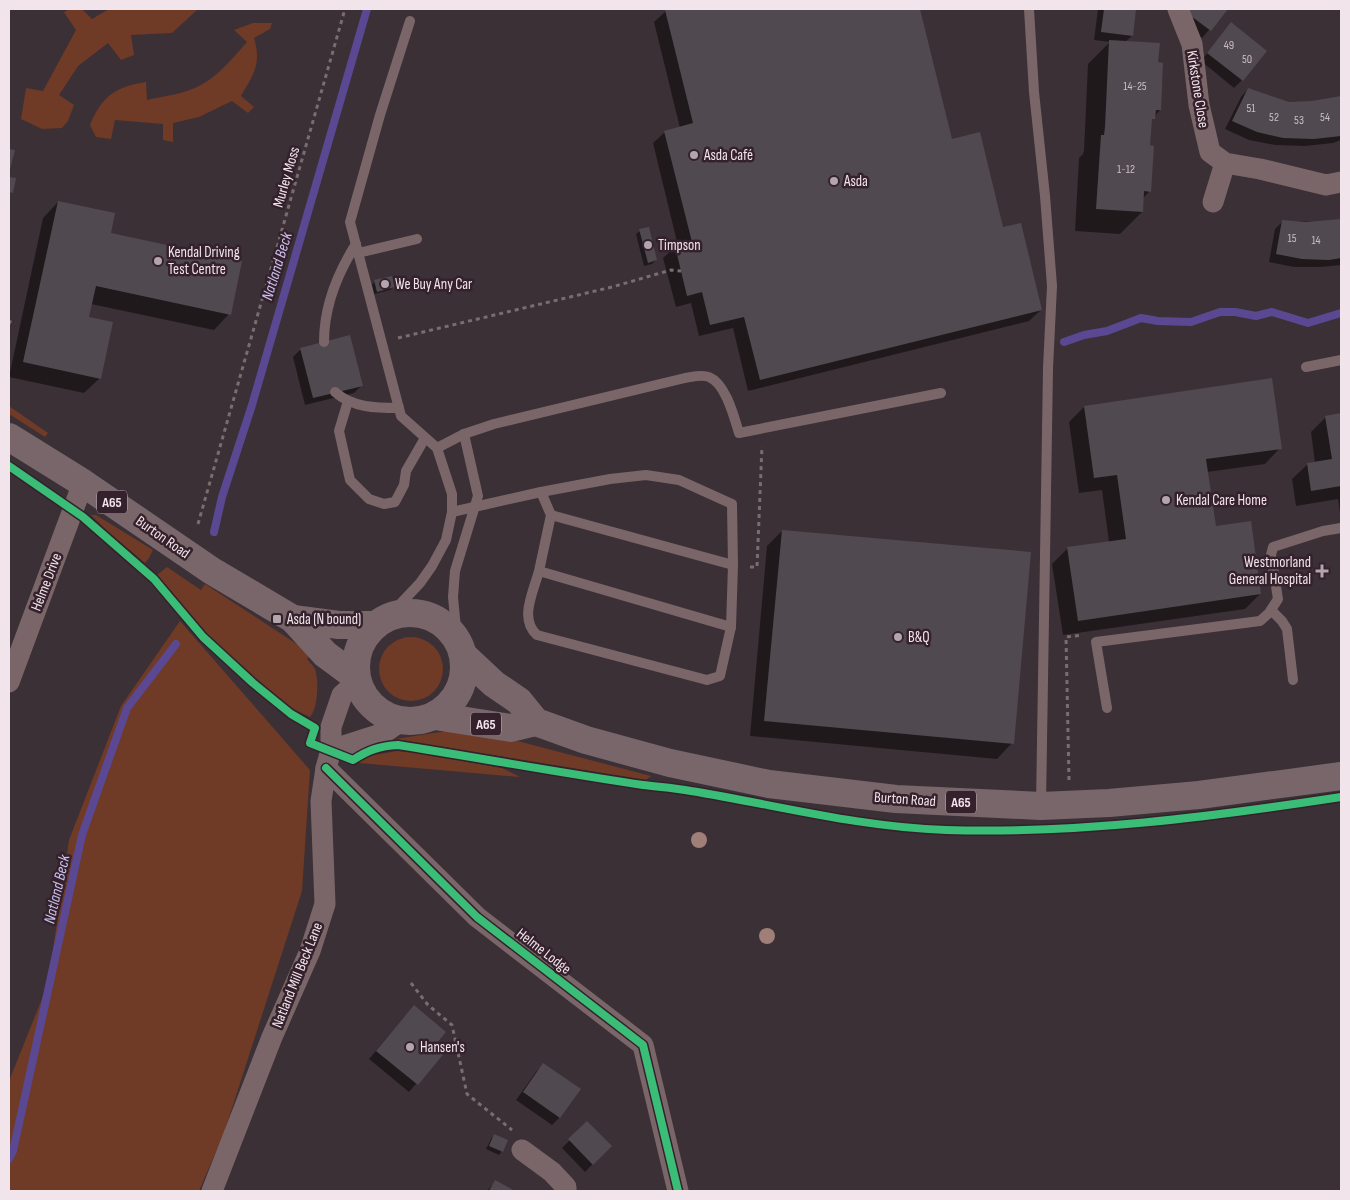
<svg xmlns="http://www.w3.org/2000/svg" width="1350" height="1200" viewBox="0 0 1350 1200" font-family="'Sofia Sans Condensed',sans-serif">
<rect width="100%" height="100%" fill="#3b3036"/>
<g fill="#6f3a26">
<polygon points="70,9 82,9 92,19 109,9 198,9 172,33 131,35 134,55 121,60 108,43 78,66 59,95 74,105 68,121 62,128 42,129 21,119 26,88 43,91 76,30 64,12"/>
<path d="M253,23h19l-2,6 -16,9c8,26 -1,37 -13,58l13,11 -6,6 -16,-12 -33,16 -26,6v19l-10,-2v-16l-48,-4 -4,19 -15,-2 -6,-12c12,-29 25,-38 56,-43l1,18c17,-4 38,-6 54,-15 18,-10 32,-27 46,-43l-13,-12z"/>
<polygon points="9,406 48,433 45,437 9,414"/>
<polygon points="91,515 96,515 153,550 149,558 145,563 107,531"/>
<path d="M167,567l34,23 4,-6 107,70 -5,5c2,3 6,6 8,10 4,11 3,40 -5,48l-23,-11 -78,-70 -52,-61z"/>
<polygon points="180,621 310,770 302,891 224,1133 199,1191 9,1191 9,1081 48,984 69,840 121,706"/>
<circle cx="411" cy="669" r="32"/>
<polygon points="447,731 495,735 651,776 646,780 395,739"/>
<polygon points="397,751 412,752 502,768 520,777 359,763 369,756"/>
</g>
<g fill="#0007">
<polygon points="674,9 918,9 951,140 1002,229 1041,310 1029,321 748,391 733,328 699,336 691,303 676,307 663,258 675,247 678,246 653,143 665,132 680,128 654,22 666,11"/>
<polygon points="1098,9 1135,9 1132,36 1125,42 1157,64 1160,110 1150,122 1148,147 1150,191 1142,199 1142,212 1120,234 1075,231 1079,158 1083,154 1084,150 1088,64 1110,42 1094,40"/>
<polygon points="1184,9 1227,9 1202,38 1177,18"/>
<polygon points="1231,24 1242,80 1234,88 1201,61"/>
<polygon points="1248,89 1288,104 1334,99 1341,97 1341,140 1333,143 1305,146 1275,145 1249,140 1225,129 1241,97"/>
<polygon points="58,202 109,234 229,314 214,330 91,304 88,318 100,378 84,393 9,377 43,218"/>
<polygon points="1341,220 1341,265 1320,267 1294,267 1269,262 1275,229 1283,221 1326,222"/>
<polygon points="640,231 656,260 652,264 644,266 636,234"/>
<polygon points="375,281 393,287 390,290 374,294 372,285"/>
<polygon points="301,349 362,385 354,393 305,405 293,357"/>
<polygon points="1084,407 1280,448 1265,464 1207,472 1214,528 1260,594 1245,609 1063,635 1052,564 1068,548 1109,542 1102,490 1079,493 1069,422"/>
<polygon points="1341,414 1341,520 1338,499 1296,506 1292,479 1308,464 1315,463 1311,432 1326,417"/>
<polygon points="782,531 1012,743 997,759 750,736 767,546"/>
<polygon points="406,1015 444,1051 409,1092 369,1059"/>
<polygon points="543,1065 560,1117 552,1125 516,1100 536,1072"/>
<polygon points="587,1123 610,1146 585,1172 562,1148"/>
<polygon points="494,1135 502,1151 499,1155 486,1149 491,1139"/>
<polygon points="495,1182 512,1191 487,1191"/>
</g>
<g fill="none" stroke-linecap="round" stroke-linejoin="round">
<g stroke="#5a4893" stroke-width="8">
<polyline points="1064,342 1084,335 1107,331 1141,318 1158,321 1191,322 1220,312 1235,312 1256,316 1272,312 1308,323 1341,313"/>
<polyline points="214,532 222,497 252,405 367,9"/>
<polyline points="9,1159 13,1151 82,835 127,708 176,644"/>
</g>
</g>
<g fill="#514950">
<polygon points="669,9 920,9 952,139 980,132 1003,227 1021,223 1042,310 760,380 744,317 710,325 702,292 687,296 675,246 692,242 664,131 693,123 665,10"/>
<polygon points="1104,9 1136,9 1133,36 1101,32"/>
<polygon points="1184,9 1228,9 1211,31 1183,10"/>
<polygon points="1231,22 1267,51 1243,81 1207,53"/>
<polygon points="1109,40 1160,43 1158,62 1163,63 1161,110 1156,110 1155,119 1152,119 1150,145 1154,146 1151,192 1144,191 1143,212 1096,209 1101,135 1104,135 1105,127"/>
<polygon points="1248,88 1289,102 1312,101 1341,96 1341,136 1314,139 1283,138 1257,132 1232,121"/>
<polygon points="9,149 15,150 9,173"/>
<polygon points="9,177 16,178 13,193 9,192"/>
<polygon points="58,201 115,213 111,233 242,261 231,315 96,286 89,317 113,322 101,379 23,362"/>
<polygon points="1341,219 1341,258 1329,260 1302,259 1276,254 1282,220 1306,222"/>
<polygon points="649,227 657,260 648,263 639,229"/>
<polygon points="392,276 395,287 377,292 374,280"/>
<polygon points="350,335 363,386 313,398 300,348"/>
<polygon points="1272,378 1282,449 1206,459 1216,526 1251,521 1261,594 1078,621 1067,547 1126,539 1117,475 1094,478 1084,406"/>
<polygon points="1341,413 1341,486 1311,491 1307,463 1332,459 1325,416"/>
<polygon points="782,530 1031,552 1014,744 764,721"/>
<polygon points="414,1005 446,1032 436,1044 446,1051 418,1085 376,1051"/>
<polygon points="543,1063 581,1089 560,1118 523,1092"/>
<polygon points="587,1121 612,1146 593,1165 568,1139"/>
<polygon points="494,1134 508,1140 503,1152 489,1146"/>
<polygon points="495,1180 515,1191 489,1191"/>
</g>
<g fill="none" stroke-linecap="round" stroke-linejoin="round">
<g stroke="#7b6c6e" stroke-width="3" stroke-dasharray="4 4" stroke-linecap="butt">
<polyline points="9,324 12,317"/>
<polyline points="398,338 612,287 671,270 681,271"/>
<polyline points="198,524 345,9"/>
<polyline points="750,567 757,567 762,446"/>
<polyline points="1069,780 1066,637 1082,635"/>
<polyline points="411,983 428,1005 452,1025 467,1094 512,1130"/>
</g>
<g stroke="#7a6669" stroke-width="10">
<polyline points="1029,9 1034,92 1045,196 1052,286 1048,368 1041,805"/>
<polyline points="358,253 417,239"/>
<path d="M324,342c0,-35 13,-68 32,-98"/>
<polyline points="1306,367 1341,360"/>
<path d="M335,392c18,16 41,16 64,16"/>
<polyline points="348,401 339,431 350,480 369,499 384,504 395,502 404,485 406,471 425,438"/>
<path d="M437,448l27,-14 30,-10 191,-46c7,-1 17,-4 24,-1 17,7 25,40 30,56l202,-40"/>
<polyline points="452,512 541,492 610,479 646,475 679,480 732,504 733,565 551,515"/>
<path d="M539,571c-6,22 -20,48 -2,64l170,45 13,-4 11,-49 -192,-56 12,-56 -10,-23"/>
<polyline points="1271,610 1282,621 1287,629 1293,680"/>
<polyline points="388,617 420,583 432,566 446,540 452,512 452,494 437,448 401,416 350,222 380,115 410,21"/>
<polyline points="731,627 733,565"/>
<polyline points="457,639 453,597 455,571 478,496 464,434"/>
<polyline points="1107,708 1096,642 1260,621 1269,613 1278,599 1271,555 1273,547 1323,531 1341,528"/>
</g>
<g stroke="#7a6669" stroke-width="21">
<polyline points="1178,9 1192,44 1199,105 1210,152 1225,163 1260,169 1326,185 1341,182"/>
<polyline points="1213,202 1225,163"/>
<polyline points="9,682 83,483"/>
<polyline points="331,750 384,733 401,721"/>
<polyline points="326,768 477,917 643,1045 678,1191"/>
<polyline points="522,1150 552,1172 566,1187 566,1191"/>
<polyline points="212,1191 272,1037 310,951 325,904 321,801 326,768 331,750 331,727 342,695 357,682"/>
</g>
<g stroke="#79666b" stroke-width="28">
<polyline points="9,437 83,483 212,571 293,619 325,654 356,677"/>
<circle cx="410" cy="667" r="54"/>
<polyline points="293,619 339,625 376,625"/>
<polyline points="463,655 494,684 519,701 536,722 586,740 670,763 769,784 896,799 1041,806 1109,803 1199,795 1341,776"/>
<polyline points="435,716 511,728 536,722"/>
</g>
<g stroke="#35212c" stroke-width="11">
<g id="cycleway">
<path d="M9,466l74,51 71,62 49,58 50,46 38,31 24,14 -5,15 43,17c15,-10 27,-14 45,-15 82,13 163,28 245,40 16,2 32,3 48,6 86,14 167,36 255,39 133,4 264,-13 395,-33"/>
<polyline points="326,768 477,917 643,1045 678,1191"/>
</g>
</g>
<use href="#cycleway" stroke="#3abd76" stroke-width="8"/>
</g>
<g fill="#9f7f77">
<circle cx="699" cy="840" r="8"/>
<circle cx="767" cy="936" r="8"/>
</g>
<g fill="#b2a5ac" stroke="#35212c" stroke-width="2">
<circle cx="694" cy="155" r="5"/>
<circle cx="834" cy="181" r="5"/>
<circle cx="648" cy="245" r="5"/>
<circle cx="158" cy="261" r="5"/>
<circle cx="385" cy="284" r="5"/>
<circle cx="1166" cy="500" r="5"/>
<path d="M1319.5 563.5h5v5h5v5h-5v5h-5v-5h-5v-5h5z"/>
<rect x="272" y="614" width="10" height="10" rx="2.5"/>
<circle cx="898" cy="637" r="5"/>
<circle cx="410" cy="1047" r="5"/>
</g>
<g text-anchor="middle" stroke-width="5" stroke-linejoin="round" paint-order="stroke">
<g font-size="12" fill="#cabdc4">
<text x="1229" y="49">49</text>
<text x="1247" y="63">50</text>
<text x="1135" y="90">14-25</text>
<text x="1251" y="112">51</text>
<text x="1274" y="121">52</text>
<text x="1325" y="121">54</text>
<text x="1299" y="124">53</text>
<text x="1126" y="173">1-12</text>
<text x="1292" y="242">15</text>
<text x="1316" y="244">14</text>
</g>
<g fill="#35212c" stroke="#b9aab2" stroke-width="1">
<rect x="97" y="490.5" width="30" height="23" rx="4"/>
<rect x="471" y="712.5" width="30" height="23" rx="4"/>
<rect x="946" y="790.5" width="30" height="23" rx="4"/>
</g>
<g font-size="14" font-weight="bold" fill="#f2e4eb">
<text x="112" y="507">A65</text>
<text x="486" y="729">A65</text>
<text x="961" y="807">A65</text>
</g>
<g font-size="15" fill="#f2e4eb" stroke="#35212c">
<text transform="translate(1198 89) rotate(81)" y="5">Kirkstone Close</text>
<text transform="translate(286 177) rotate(-74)" y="5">Murley Moss</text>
<text transform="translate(163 537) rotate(35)" y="5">Burton Road</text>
<text transform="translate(46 582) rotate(-69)" y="5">Helme Drive</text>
<text transform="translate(905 799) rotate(4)" y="5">Burton Road</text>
<text transform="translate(544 951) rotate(38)" y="5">Helme Lodge</text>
<text transform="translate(297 975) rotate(-68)" y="5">Natland Mill Beck Lane</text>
</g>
<g font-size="15" fill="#f2e4eb" stroke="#35212c" text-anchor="start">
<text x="704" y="160">Asda Café</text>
<text x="844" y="186">Asda</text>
<text x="658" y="250">Timpson</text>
<text x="168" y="257">Kendal Driving<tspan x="168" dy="17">Test Centre</tspan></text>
<text x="395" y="289">We Buy Any Car</text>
<text x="1176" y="505">Kendal Care Home</text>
<text x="1311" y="567" text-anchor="end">Westmorland<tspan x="1311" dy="17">General Hospital</tspan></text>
<text x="287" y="624">Asda (N bound)</text>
<text x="908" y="642">B&amp;Q</text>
<text x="420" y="1052">Hansen's</text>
</g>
<g font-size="16" font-style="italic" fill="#cac3f1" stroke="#35212c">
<text transform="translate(276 266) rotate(-73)" y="6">Natland Beck</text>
<text transform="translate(56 889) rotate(-77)" y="6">Natland Beck</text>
</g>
</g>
<rect width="1350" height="1200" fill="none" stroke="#f2e4eb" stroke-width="20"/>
</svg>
